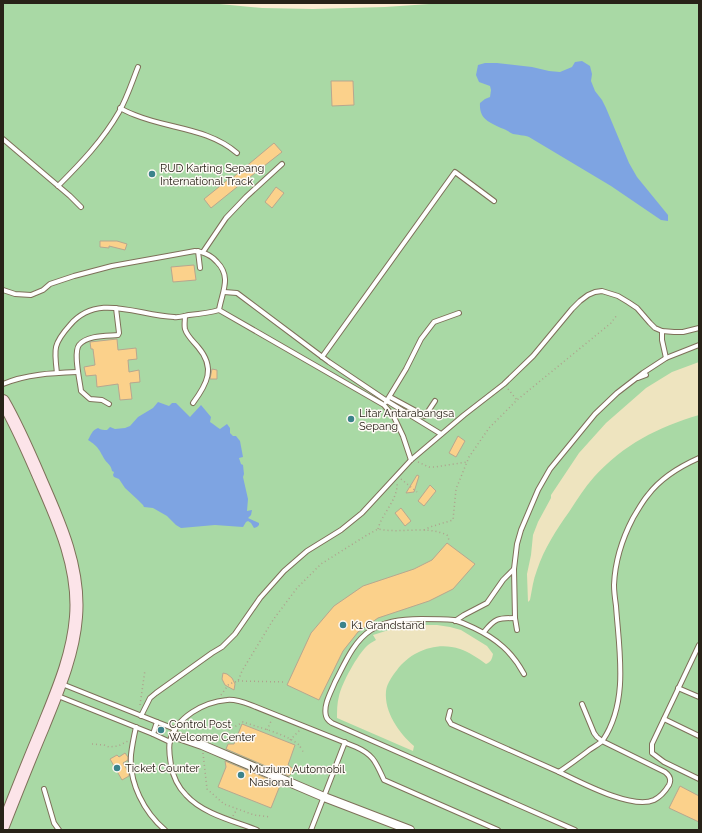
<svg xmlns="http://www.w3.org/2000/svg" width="702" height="833" viewBox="0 0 702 833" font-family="Raleway,sans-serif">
<rect width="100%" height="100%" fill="#fcebd2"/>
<polygon fill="#a9d9a5" points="3,3 209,3 262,8 313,9 385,7 444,3 699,3 699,830 3,830"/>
<g fill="#eee4bf">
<path d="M699,362v53c-41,12 -76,30 -105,62 -10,11 -17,23 -25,35 -13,18 -25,37 -32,58 -4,10 -5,20 -7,30l-2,2 -1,-28 4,-19 2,-20 5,-13 13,-24v-3l28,-42 27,-30 40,-35 26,-16z"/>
<path d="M425,625h12l13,2 11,3 26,16 6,8c-1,5 -2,8 -7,10 -8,-6 -17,-12 -26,-15 -23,-8 -49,2 -63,21 -4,5 -10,13 -11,21 -2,21 13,42 28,55l-1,5 -76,-33c0,-7 0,-15 2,-22 3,-13 18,-41 29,-51 2,-2 5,-3 8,-5l-3,-5 22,-7z"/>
</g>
<g fill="#7ea4e2">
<path d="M582,61l8,5 2,8 -1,7 4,10 7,9 4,8 23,55 8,14 31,38v6l-7,-1 -50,-34 -82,-49c-5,-2 -12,-2 -16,-3 -4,-2 -8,-5 -12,-6 -12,-6 -22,-9 -21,-25l5,-4 5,-2 1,-7 -1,-4 -11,-4 -3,-7 2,-10 7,-2h12l35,4 17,4 11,1 12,-5 3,-5z"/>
<path d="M158,402l11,4 3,-3h4l14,14 11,-12 10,12 -1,5c4,2 6,5 10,7l7,-5 3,4v5l3,3h3l4,5 3,16 -4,1 2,6 2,1 1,9 -1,3 5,22 -1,12 5,-1 -1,5 -3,3 11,5v2l-2,2 -3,1 -3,-5 -3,-2 -2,1 -3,5 -28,-2 -34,3 -5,-3 -9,-9 -14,-8 -9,-1 -1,-2 -5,-5 -13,-12 -6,-9 -5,-2 -1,-2 1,-3 -2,-1c-1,-6 -4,-7 -7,-11 -6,-10 -6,-13 -17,-20 3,-5 4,-10 10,-12 3,2 6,2 9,2l3,-3 5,2 10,-1 5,-2 8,-9 15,-9z"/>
</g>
<g fill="#fbd18b" stroke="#b7a78f">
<polygon points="331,81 353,81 354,105 332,106"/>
<polygon points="274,143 282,152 250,177 250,178 243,184 242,183 211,208 204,199 230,178 231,179"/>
<polygon points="276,187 284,193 272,208 265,202"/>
<polygon points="100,241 117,241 127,244 125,250 109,246 109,248 100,247"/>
<polygon points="194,265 196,280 173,282 171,267"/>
<polygon points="117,339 118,350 136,348 137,359 128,360 129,372 139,370 140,382 130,383 132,399 120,400 118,384 97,387 96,375 86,376 84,367 95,365 93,349 91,349 90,342"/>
<polygon points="212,369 217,370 217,379 210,379"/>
<polygon points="458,436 465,441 456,457 449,453"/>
<polygon points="417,475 419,476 414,492 406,493"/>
<polygon points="430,485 436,491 424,506 418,501"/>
<polygon points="401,508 411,521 405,526 395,513"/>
<polygon points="447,543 475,564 453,589 429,601 378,618 358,632 343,651 319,700 287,685 311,633 334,606 363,586 414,569 432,560"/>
<polygon points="223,673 227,674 232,678 235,684 234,690 225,685 222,679"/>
<polygon points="242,724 295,745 288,765 295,770 289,776 226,749 228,744 234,744"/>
<polygon points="125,753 128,757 128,760 123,763 129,773 129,776 122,780 110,759 117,755 119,757"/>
<polygon points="225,761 283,785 279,788 271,808 218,787 226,767"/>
<polygon points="680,786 699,796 699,822 669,808"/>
</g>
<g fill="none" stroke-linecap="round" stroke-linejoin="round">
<g stroke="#7e7059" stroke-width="6">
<g id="lane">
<path d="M120,108c5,3 10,5 15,7 34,14 73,13 102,38"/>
<polyline points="3,139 70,196 81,207"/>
<path d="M58,186c23,-23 45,-46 61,-74 8,-14 13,-30 19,-45"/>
<polyline points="198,251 200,268"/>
<polyline points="203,252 226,218 246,197 282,164"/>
<path d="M3,290l12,4 16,1 12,-5 7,-6 24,-8 38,-10 83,-15c10,1 16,4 22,11 15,15 5,30 2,48l165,95 10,12 9,19 8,24"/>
<polyline points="224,292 237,293 329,362 387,401 441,434"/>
<path d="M185,316c0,4 -1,9 0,13 2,7 8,12 13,18 18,21 9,37 -5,56"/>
<polyline points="662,331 662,340 666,358"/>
<polyline points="322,357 455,172 494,201"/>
<path d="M57,373c-3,-24 -4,-29 13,-48 28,-33 68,-9 104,-8 4,1 10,-1 15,-2 10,-1 20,-2 30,-5"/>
<polyline points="638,378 646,375"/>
<path d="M3,384c23,-10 50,-11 75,-12"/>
<polyline points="390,397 425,416 435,401"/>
<polyline points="386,402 406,369 421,339 434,322 459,313"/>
<path d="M109,404l-7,-4 -12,-1 -9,-8c-1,-10 -8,-38 -2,-46 8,-10 28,-9 39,-10l1,-2 -3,-25"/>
<polyline points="455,621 464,615 487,603 503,580 514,569"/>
<polyline points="517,630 515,618 514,569 517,544 521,530 538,490 550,469 595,414 617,393 643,373 666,358 699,345"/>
<path d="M484,632c11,-14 14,-14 31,-14"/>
<polyline points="699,645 652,744 652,753 664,762 699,779"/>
<path d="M524,674c-12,-22 -27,-35 -50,-46 -6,-3 -13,-6 -20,-8 -11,-1 -22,-1 -33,-1 -17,0 -36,2 -50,11 -18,12 -26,33 -36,52 -4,10 -12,23 -9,34 1,4 3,5 6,7l243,107"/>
<polyline points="678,688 699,697"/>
<polyline points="58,696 153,734 157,722 62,684"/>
<path d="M450,711l-2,8 3,5 108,48c10,-7 20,-14 29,-21 5,-4 12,-7 15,-11 26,-39 16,-90 13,-134 -1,-7 -2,-14 -2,-21 1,-24 8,-46 19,-67 5,-8 9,-16 15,-23 12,-16 33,-29 51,-37"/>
<polyline points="141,716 150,698 156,693 212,653 222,647 235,634 260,598 284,571 307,551 341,530 362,513 411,460 464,415 504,384 533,356 572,309 580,301 588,295 595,292 602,291 618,296 628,302 637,308 650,323 655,328 662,331 674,332 683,332 699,328"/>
<polyline points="664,719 699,736"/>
<polyline points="157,722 175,729"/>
<path d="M136,727c-2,9 -4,19 -5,28 -2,28 13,57 34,75"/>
<polyline points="153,734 170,742"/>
<path d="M559,772c21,10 73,38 95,28 6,-3 12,-10 15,-15 3,-6 0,-10 -4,-13l-63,-31 -5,-4 -3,-4 -12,-29"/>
<polyline points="44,789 54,823 59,830"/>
<path d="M257,830c-23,-9 -54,-16 -71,-35 -8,-8 -13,-19 -15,-30 -1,-7 -3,-17 -1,-24 6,-24 34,-39 57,-41 8,-1 16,2 24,5l105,42c18,8 20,16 28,33l114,50"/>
<polyline points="311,830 345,742"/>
</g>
</g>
<g stroke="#7e7059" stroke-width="10">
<polyline id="street" points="173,735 202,745 324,797 410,830"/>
</g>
<g stroke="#7e7059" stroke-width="14">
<path id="secondary" d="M3,401c15,26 26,52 38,80 19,43 39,88 35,136 -3,39 -19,75 -33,110 -14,33 -27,66 -40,99"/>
</g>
<g stroke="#aea18d" stroke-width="1.5" stroke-dasharray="1 3" stroke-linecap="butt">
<polyline points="508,389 517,400"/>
<polyline points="418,462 429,467 435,467 467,462"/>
<polyline points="401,479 417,492"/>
<path d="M378,529c4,-16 20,-29 19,-46"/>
<polyline points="424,530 430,527 453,520 456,489 469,457 489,428 517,400 611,323 617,315"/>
<polyline points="238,681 286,682"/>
<path d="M221,695l8,-11 9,-3 4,-10 31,-51 24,-32 24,-24 46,-29 11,-6c22,5 48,-4 69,6l2,5"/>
<polyline points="140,705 145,670"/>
<polyline points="267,730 272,719"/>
<path d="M211,740l32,-18c14,5 47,13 57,24 0,1 3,5 3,6"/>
<polyline points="290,740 300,730"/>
<polyline points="92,744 104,745 109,747 118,746 128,741"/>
<polyline points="203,753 207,789 224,804 254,815 271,817"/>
<polyline points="233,816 237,809"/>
</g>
<use href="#lane" stroke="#fff" stroke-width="4"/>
<use href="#street" stroke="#fff" stroke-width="8"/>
<use href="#secondary" stroke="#fce4e9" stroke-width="12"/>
</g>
<g fill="#3c838b" stroke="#fefaf5" stroke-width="1.5">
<circle cx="152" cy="174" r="4"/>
<circle cx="351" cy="419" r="4"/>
<circle cx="343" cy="625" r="4"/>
<circle cx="161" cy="730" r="4"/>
<circle cx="117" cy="768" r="4"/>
<circle cx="241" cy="775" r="4"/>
</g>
<g text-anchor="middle" stroke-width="3" stroke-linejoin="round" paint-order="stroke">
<g font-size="11" fill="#282218" stroke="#fefaf5" text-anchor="start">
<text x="160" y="172">RUD Karting Sepang<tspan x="160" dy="13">International Track</tspan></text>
<text x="359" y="417">Litar Antarabangsa<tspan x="359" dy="13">Sepang</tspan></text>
<text x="351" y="629">K1 Grandstand</text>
<text x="169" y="728">Control Post<tspan x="169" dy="13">Welcome Center</tspan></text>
<text x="125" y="772">Ticket Counter</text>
<text x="249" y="773">Muzium Automobil<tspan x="249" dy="13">Nasional</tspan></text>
</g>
</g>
<rect width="702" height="833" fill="none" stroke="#282218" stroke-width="8"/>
</svg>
